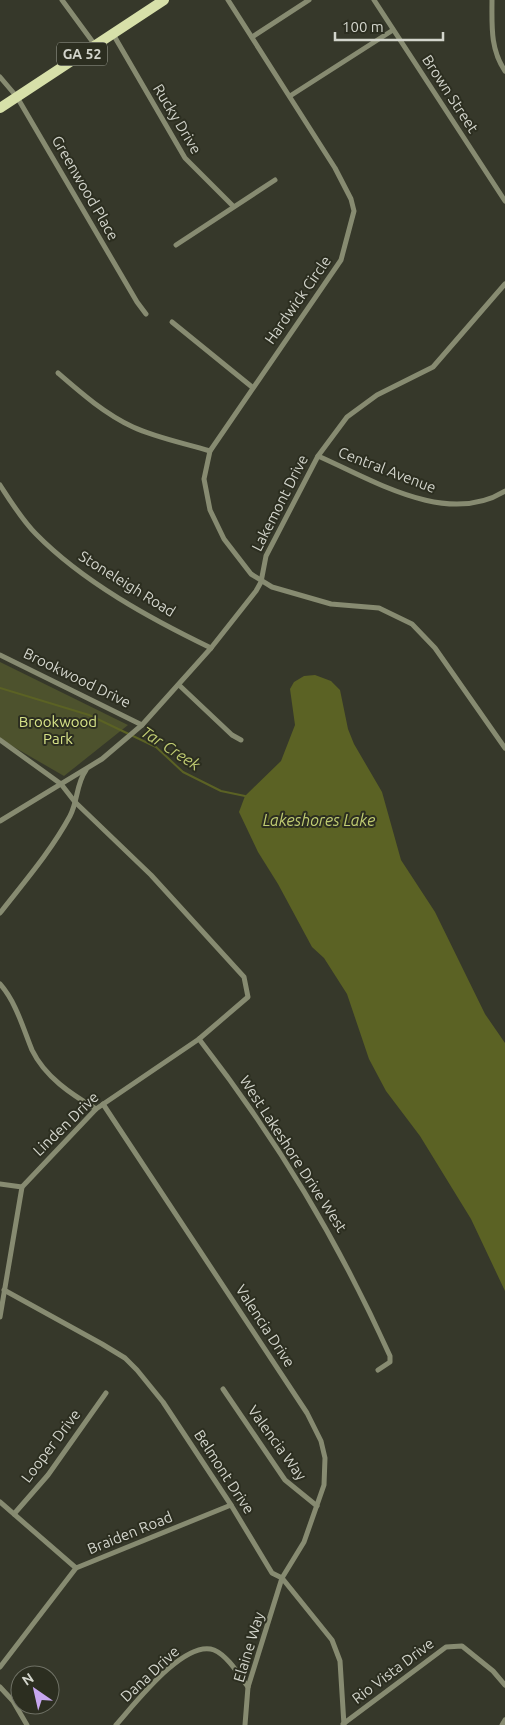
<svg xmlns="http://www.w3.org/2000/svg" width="505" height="1725" viewBox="0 0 505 1725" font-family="Ubuntu,sans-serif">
<rect width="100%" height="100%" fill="#36382a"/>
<polygon fill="#4d522d" points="0,662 128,725 64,776 0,739"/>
<polygon fill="#5b6224" points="315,675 331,681 340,690 348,729 354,744 382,792 401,860 435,912 485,1014 505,1043 505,1291 471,1219 420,1136 386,1091 369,1059 347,994 324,958 312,947 278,884 258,852 239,812 245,796 281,761 295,725 290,689 294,682 304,676"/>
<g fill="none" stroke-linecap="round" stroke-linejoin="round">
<polyline stroke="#5b6224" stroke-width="2" points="0,688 89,715 156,747 183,772 221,791 245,796"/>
<g stroke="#878b71" stroke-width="5">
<polyline points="62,0 95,45"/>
<polyline points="228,0 335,168 351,199 354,211 341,260 210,451 204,479 210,510 224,539 251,574 272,587 331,604 379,608 412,624 435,648 505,748"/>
<polyline points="374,0 505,201"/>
<path d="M492,0c0,25 -2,49 13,71"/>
<polyline points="113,34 185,158 233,206"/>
<polyline points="252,37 309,0"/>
<polyline points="0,77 17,97 137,302 146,314"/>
<polyline points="290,96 393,30"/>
<polyline points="176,245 275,180"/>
<polyline points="172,322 252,387"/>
<path d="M58,373c23,20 47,41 75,54 24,11 51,16 77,24"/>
<path d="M318,456c55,24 129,71 187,35"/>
<path d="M0,485c11,17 22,35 36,49 47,48 115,85 175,114"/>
<polyline points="0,655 142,725"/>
<polyline points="179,685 232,735 241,740"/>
<polyline points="0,740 61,784 75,802 151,875 244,977 248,997 199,1039 96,1109 22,1187 0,1184"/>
<polyline points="0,821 102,759 142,725 211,648 256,591 261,582 266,556 318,456 347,417 377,395 433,367 505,284"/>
<path d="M0,913c25,-32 51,-62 70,-97 8,-15 6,-32 16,-46"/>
<path d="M0,984c16,18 23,44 32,66 13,27 39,44 64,59"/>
<path d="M199,1039c79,102 138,200 191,317v6l-12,8"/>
<polyline points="103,1104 307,1413 321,1441 325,1458 324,1485 304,1542 282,1578 248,1687 245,1725"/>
<polyline points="4,1290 102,1344 125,1358 137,1370 163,1402 231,1505 272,1573 282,1578 332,1640 340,1661 344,1725"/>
<polyline points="0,1317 22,1187"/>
<polyline points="223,1389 285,1480 317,1506"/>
<polyline points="0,1502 76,1568 231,1505"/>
<polyline points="14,1514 48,1475 106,1393"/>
<polyline points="0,1667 76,1568"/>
<polyline points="0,1687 13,1701 27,1725"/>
<polyline points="343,1724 446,1647 462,1646 493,1671 505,1685"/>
<path d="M116,1725c18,-20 68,-86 98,-75 14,6 25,25 34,37"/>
<polyline points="502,1725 505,1720"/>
</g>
<polyline stroke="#d7e0a9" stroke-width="10" points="0,108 164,0"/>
</g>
<g text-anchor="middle" stroke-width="4" stroke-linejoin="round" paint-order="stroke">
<rect fill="#2c2e20" stroke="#a1a398" stroke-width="1" x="57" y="42.5" width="50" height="23" rx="4"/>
<g font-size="14" font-weight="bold" fill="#d3d5cc">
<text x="82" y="59">GA 52</text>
</g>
<g font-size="15" fill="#d3d5cc" stroke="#2c2e20">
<text transform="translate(450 94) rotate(57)" y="5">Brown Street</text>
<text transform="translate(177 119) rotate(59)" y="5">Rucky Drive</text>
<text transform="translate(85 188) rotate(60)" y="5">Greenwood Place</text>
<text transform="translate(298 300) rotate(-55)" y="5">Hardwick Circle</text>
<text transform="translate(387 470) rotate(21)" y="5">Central Avenue</text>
<text transform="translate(280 503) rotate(-63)" y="5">Lakemont Drive</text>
<text transform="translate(127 584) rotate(32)" y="5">Stoneleigh Road</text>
<text transform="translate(77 678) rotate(26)" y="5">Brookwood Drive</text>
<text transform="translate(66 1124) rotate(-44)" y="5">Linden Drive</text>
<text transform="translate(293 1154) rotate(57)" y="5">West Lakeshore Drive West</text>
<text transform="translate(265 1326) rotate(57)" y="5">Valencia Drive</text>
<text transform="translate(277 1443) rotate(54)" y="5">Valencia Way</text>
<text transform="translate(51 1446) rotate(-53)" y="5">Looper Drive</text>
<text transform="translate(224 1472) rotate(57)" y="5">Belmont Drive</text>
<text transform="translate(130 1533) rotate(-22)" y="5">Braiden Road</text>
<text transform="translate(249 1647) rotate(-73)" y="5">Elaine Way</text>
<text transform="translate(393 1671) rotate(-37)" y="5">Rio Vista Drive</text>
<text transform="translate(150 1674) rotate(-43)" y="5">Dana Drive</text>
</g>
<g font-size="15" fill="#d8e489" stroke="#2c2e20">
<text x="58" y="727">Brookwood<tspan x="58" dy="17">Park</tspan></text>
</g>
<g font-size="16" font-style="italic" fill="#c0cc72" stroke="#2c2e20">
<text transform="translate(171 748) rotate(33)" y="6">Tar Creek</text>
<text x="319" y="826">Lakeshores Lake</text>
</g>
</g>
<g transform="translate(35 1690) rotate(326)"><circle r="24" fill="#2c2e20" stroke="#6f7165"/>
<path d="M0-4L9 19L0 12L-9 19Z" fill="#c7a6ef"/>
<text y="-8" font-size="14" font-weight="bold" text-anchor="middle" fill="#d3d5cc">N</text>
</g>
<path d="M335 32v8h108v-8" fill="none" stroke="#d3d5cc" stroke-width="2.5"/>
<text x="342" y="32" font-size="15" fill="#d3d5cc" stroke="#2c2e20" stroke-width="4" paint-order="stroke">100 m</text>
</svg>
